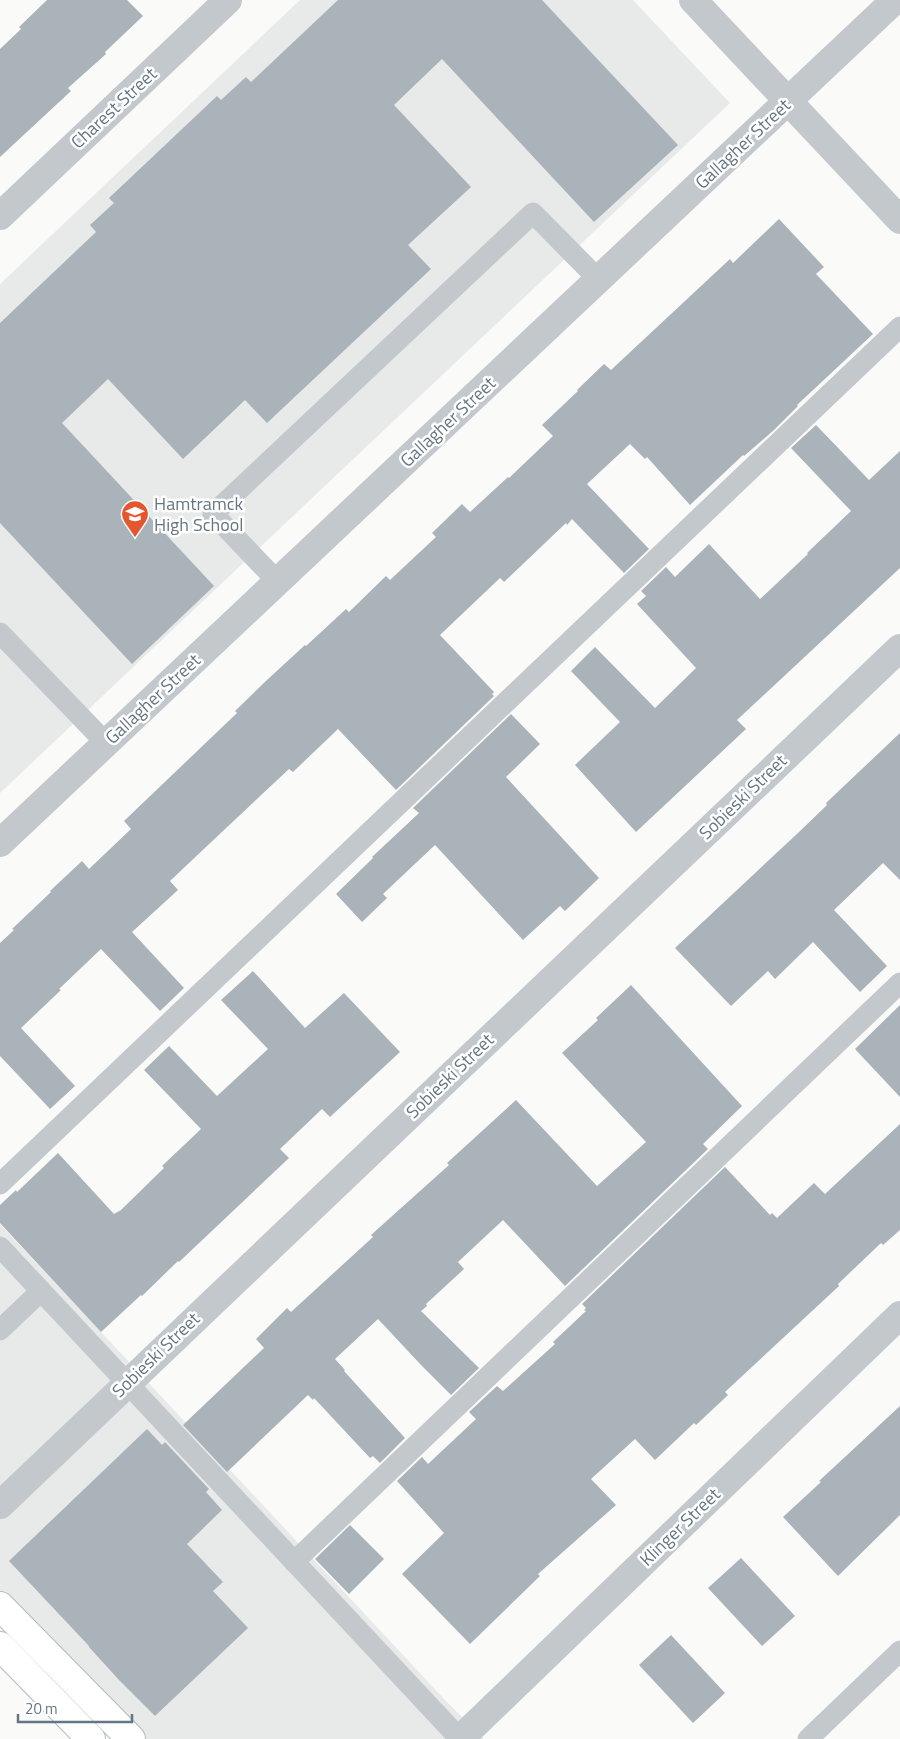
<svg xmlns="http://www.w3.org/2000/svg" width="900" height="1739" viewBox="0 0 900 1739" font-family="'Titillium Web',sans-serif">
<rect width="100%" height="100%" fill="#fafaf8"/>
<g fill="#e8e9e9">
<polygon points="300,0 633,0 730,103 0,793 0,284"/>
<polygon points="0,1224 447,1702 484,1739 112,1739 0,1608"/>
</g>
<g fill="#aab3b9">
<polygon points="47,0 127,0 143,16 105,52 106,54 68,88 71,91 0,157 0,49 21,29 19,27"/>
<polygon points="338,0 542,0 678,145 594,222 442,59 394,105 471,187 408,245 431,269 267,423 245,400 183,459 108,379 62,423 214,586 132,664 0,523 0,323 96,232 90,225 114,203 109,198 217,96 221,100 246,77 251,82"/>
<polygon points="779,219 824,267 816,274 873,334 797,405 798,406 774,430 744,456 743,455 690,505 647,457 645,459 630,444 587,484 649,549 624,573 572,519 567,525 566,523 504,582 500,578 440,635 494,692 492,694 494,696 396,790 338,729 293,772 289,769 207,846 170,881 178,890 132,932 184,988 160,1011 101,949 59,989 61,990 21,1028 75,1086 50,1109 0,1056 0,943 14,930 12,929 51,892 50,891 82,861 89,869 131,829 124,821 237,713 235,711 267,680 305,645 306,646 346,609 349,612 386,576 390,580 436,537 432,533 462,504 470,512 508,477 509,478 553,436 542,425 578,391 577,390 604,364 611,370 730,259 733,263"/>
<polygon points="816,425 869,480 900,451 900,568 737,720 746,729 636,832 575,765 620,722 571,671 595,647 655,708 696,668 637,604 646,596 641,591 666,567 675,577 709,544 760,599 808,554 807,553 851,511 791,448"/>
<polygon points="511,714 540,744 506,777 599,878 565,911 560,906 523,940 435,845 383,894 387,898 362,922 336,894 373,858 372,857 419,813 413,808"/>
<polygon points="900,733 900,880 883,863 834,910 887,966 860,992 813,942 775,979 768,971 731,1006 675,948 799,832 827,805 826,803"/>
<polygon points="253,971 305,1028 344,993 400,1052 330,1117 322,1109 280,1149 289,1158 179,1262 178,1261 142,1296 141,1295 101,1332 0,1223 0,1205 16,1190 17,1192 58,1153 114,1214 121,1210 164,1168 162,1166 201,1129 144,1070 169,1046 217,1096 268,1049 221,1000"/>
<polygon points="631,985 742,1106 703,1144 708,1149 565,1286 503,1220 458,1262 464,1269 426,1304 427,1306 421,1311 479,1368 451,1395 422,1366 378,1319 335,1359 345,1370 344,1371 405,1438 380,1463 373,1456 370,1458 314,1398 313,1400 308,1395 227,1472 183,1425 264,1348 256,1339 287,1308 291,1312 373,1237 371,1235 449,1165 447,1163 516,1100 597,1186 646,1142 562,1053 598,1020 596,1018"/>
<polygon points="900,1005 900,1097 855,1049"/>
<polygon points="900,1124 900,1230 883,1245 881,1243 838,1284 839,1286 725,1392 728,1395 696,1425 694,1423 655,1460 635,1439 591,1479 616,1505 538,1574 540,1576 470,1644 402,1574 444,1533 397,1481 422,1457 428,1464 476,1419 469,1412 497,1386 503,1391 555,1344 553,1342 586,1311 584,1310 586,1308 582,1304 725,1167 770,1215 772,1213 777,1218 814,1183 825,1194"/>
<polygon points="900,1406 900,1515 838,1576 783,1517 821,1482 819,1481"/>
<polygon points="147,1429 162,1445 165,1442 209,1489 206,1492 222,1510 187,1544 223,1582 213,1591 248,1628 155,1716 119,1680 89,1647 89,1646 9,1561"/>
<polygon points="350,1525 384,1559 349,1594 315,1559"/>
<polygon points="741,1558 795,1616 762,1646 708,1588"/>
<polygon points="671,1635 725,1693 693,1723 639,1665"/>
</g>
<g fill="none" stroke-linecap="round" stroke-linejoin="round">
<g stroke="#b3babf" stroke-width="30">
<g id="secondary">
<polyline points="0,1606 131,1739"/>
<polyline points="0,1646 91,1739"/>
</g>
</g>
<g stroke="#c3c8cc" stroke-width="21">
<polyline points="278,582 213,514 533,213 599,280"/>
<polyline points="0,633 106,743"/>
<polyline points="0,1184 900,327"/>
<polyline points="0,1247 460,1739"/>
<polyline points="0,1330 41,1291"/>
<polyline points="294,1562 900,983"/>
<polyline points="808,1739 900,1651"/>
</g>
<g stroke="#c3c8cc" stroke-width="28">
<polyline points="693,0 900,220"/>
<polyline points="0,216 228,0"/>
<polyline points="0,843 895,0"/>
<polyline points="0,1505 900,648"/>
<polyline points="460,1739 900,1315"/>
</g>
<use href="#secondary" stroke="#fff" stroke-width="28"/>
</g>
<defs>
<g id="school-pin" transform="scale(1.4375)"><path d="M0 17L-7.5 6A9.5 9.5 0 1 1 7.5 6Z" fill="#e4572e" stroke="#fff"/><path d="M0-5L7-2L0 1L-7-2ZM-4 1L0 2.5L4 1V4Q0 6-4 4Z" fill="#fff"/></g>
</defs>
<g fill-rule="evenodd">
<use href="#school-pin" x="135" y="514"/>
</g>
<g text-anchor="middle" stroke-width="5" stroke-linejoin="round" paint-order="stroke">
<g font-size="18" fill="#657683" stroke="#fff">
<text transform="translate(114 108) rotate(-43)" y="6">Charest Street</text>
<text transform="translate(743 144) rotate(-43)" y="6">Gallagher Street</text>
<text transform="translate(448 422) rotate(-43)" y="6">Gallagher Street</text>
<text transform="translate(153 699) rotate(-43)" y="6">Gallagher Street</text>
<text transform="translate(743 797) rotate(-44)" y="6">Sobieski Street</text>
<text transform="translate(450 1076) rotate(-44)" y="6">Sobieski Street</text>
<text transform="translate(156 1355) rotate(-44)" y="6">Sobieski Street</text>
<text transform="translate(680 1527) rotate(-44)" y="6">Klinger Street</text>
</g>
<g font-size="18" fill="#657683" stroke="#fff" text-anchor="start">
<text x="154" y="510">Hamtramck<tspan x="154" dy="21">High School</tspan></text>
</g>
</g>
<path d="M18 1714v8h114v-8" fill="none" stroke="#657683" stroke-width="2.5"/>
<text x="25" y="1714" font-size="15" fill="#657683" stroke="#ffffff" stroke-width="4" paint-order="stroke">20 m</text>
</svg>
